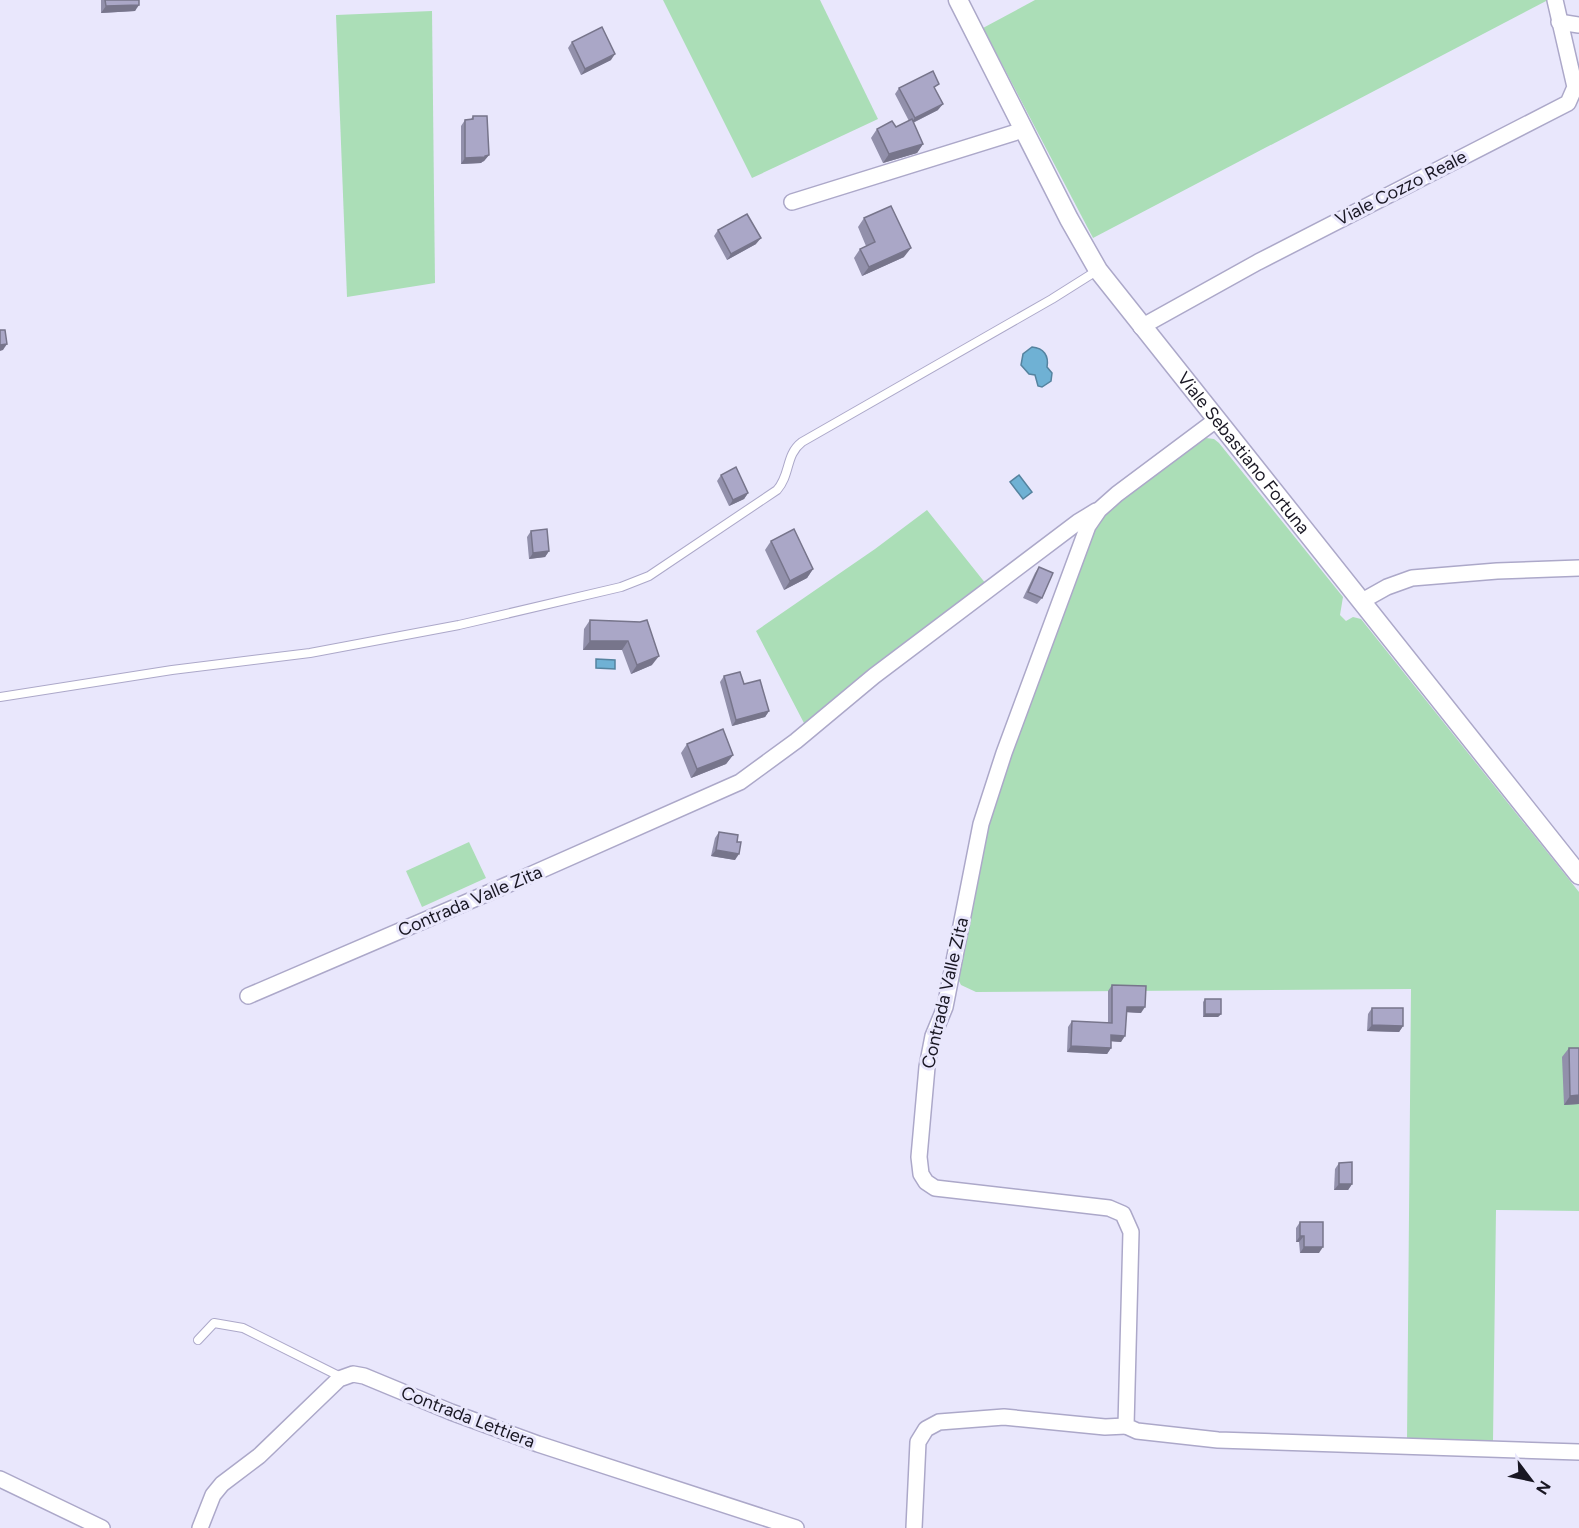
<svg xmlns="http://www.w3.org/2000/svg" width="1579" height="1528" viewBox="0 0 1579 1528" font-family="Figtree,sans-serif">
<rect width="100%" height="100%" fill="#e9e7fc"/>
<g fill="#abdeb7">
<polygon points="663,0 820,0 878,119 752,178"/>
<polygon points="1035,0 1548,0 1093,238 983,28"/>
<polygon points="432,11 435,283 347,297 336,15"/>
<polygon points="1206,438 1214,439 1219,443 1343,597 1340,615 1346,621 1353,617 1361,619 1579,892 1579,1211 1496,1210 1493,1442 1407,1441 1411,989 976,992 961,985 958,979 985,827 1089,536 1102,514"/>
<polygon points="927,510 986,584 805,725 756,631 875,549"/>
<polygon points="469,842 486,878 422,907 406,871"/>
</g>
<g fill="#6fb1d4" stroke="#55839f" stroke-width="1.5">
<path d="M1032,347c12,1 17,9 15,20l5,6 -1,8 -9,6 -4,-1 -3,-11 -6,-1 -8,-9 2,-11z"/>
<polygon points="1019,475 1032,492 1023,499 1010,482"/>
<polygon points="596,659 615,660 615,669 596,668"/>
</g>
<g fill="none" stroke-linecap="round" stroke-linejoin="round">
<g stroke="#aca8c9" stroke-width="10">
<g id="service">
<path d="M0,697l172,-27 138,-17 149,-28 162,-38 28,-11 128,-86c14,-16 8,-35 25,-48l250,-143 46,-29"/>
<polyline points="198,1340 214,1323 243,1328 341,1377"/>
</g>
</g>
<g stroke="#aca8c9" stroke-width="18">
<g id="minor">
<polyline points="1559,22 1579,25"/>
<polyline points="792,202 1023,130"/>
<polyline points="1141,327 1258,262 1568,103 1575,87 1555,0"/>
<polyline points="1216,420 1117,494 1099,510 1088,526 1004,753 981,824 945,1007 933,1036 927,1067 919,1157 921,1174 926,1182 935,1188 1109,1208 1123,1214 1131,1232 1126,1426 1137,1431 1218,1440 1579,1452"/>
<polyline points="1362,601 1387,587 1412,578 1497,571 1579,568"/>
<polyline points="248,996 530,875 740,782 796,741 874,676 1078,522 1096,511"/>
<polyline points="0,1479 102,1528"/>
<polyline points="200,1528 213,1495 222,1484 259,1456 339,1379 353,1374 364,1376 451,1412 538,1444 796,1528"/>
<polyline points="914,1528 918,1442 926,1429 939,1422 1004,1417 1105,1427 1126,1426"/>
</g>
</g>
<g stroke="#aca8c9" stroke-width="21">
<g id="tertiary">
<path id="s1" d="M958,0l111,219 29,51 481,605"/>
</g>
</g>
<use href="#service" stroke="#fff" stroke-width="8"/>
<use href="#minor" stroke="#fff" stroke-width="15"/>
<use href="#tertiary" stroke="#fff" stroke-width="18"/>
</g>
<g fill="#9290ab">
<polygon points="101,0 139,0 135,11 101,13"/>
<polygon points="572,42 611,60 581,75 568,48"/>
<polygon points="899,88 935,89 938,110 913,123 923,144 917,153 883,163 871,138 877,129 896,127 909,121 895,94"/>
<polygon points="473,116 489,155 484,161 482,162 481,163 461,164 461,126 465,120 471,119"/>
<polygon points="864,218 904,257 862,276 854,258 860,249 866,246 858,227"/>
<polygon points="718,230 756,244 727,260 714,236"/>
<polygon points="721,475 748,493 744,499 729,506 717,481"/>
<polygon points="531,531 549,551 545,557 529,559 527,537"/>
<polygon points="771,541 813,569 807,578 784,590 765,550"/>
<polygon points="1039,567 1042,598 1037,604 1023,598 1035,573"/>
<polygon points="590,620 640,622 652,665 631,674 622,650 583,650 584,629"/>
<polygon points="724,676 744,684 769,711 765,717 732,726 720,682"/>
<polygon points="687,744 733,755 726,764 691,778 681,753"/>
<polygon points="719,832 737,842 735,860 711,856 715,838"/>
<polygon points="1112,985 1141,1013 1127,1012 1121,1042 1111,1041 1111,1048 1107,1054 1067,1052 1068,1027 1072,1021 1108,1023 1108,991"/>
<polygon points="1205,999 1221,1014 1218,1017 1203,1017 1203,1002"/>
<polygon points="1372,1008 1403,1026 1399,1032 1367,1031 1368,1014"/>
<polygon points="1569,1048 1579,1048 1579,1104 1564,1105 1562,1057"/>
<polygon points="1339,1163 1352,1184 1348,1190 1334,1190 1335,1169"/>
<polygon points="1300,1222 1319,1253 1300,1253 1299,1242 1296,1242 1296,1228"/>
</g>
<g fill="#77758b">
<polygon points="139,5 135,11 101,13 106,6"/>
<polygon points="615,54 611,60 581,75 585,69"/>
<polygon points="943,104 938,110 910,124 915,118"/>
<polygon points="923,144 917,153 883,163 889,154"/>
<polygon points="489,155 484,161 482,162 481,163 461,164 465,158"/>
<polygon points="761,238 756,244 727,260 731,254"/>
<polygon points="911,248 904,257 862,276 869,267"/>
<polygon points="7,344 3,350 0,351 0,345"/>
<polygon points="748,493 744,499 729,506 733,500"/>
<polygon points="549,551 545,557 529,559 533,553"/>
<polygon points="813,569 807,578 784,590 790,581"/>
<polygon points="590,641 628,641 622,650 583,650"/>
<polygon points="659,656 652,665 631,674 637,665"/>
<polygon points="769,711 765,717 732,726 736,720"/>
<polygon points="733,755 726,764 691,778 697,769"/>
<polygon points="716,850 739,854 735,860 711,856"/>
<polygon points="1127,1007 1145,1007 1141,1013 1123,1012"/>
<polygon points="1205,1014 1221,1014 1218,1017 1203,1017"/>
<polygon points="1372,1025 1403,1026 1399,1032 1367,1031"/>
<polygon points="1111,1035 1125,1036 1121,1042 1107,1041"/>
<polygon points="1071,1046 1111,1048 1107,1054 1067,1052"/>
<polygon points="1579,1095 1579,1104 1564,1105 1570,1096"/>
<polygon points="1339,1184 1352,1184 1348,1190 1334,1190"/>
<polygon points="1300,1236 1304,1236 1299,1242 1296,1242"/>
<polygon points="1304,1247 1323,1247 1319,1253 1300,1253"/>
</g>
<g fill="#aaa7c7" stroke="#77758b" stroke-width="1.5">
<polygon points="105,0 139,0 139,5 106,6"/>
<polygon points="602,27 615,54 585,69 572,42"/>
<polygon points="933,71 939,84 934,87 943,104 915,118 899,88"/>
<polygon points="473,116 487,116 489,155 485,156 485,157 465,158 465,120 473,119"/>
<polygon points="912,119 923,144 889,154 877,129 892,121 896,127"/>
<polygon points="891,206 911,248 869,267 860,249 875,242 864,218"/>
<polygon points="747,214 761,238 731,254 718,230"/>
<polygon points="0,330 5,330 7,344 0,345"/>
<polygon points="736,467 748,493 733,500 721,475"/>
<polygon points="547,529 549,551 533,553 531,531"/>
<polygon points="794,529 813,569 790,581 771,541"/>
<polygon points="1039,567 1053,573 1042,598 1028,592"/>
<polygon points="590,620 640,622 647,620 659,656 637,665 628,641 590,641"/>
<polygon points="740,672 744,684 760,680 769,711 736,720 724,676"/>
<polygon points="723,729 733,755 697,769 687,744"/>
<polygon points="719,832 738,835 737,842 741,842 739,854 716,850"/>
<polygon points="1112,985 1146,986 1145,1007 1127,1007 1125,1036 1111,1035 1111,1048 1071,1046 1072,1021 1112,1023"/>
<rect x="1205" y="999" width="16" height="15"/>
<polygon points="1372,1008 1403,1008 1403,1026 1372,1025"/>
<polygon points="1569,1048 1579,1048 1579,1095 1570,1096"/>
<polygon points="1352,1162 1352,1184 1339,1184 1339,1163"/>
<polygon points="1300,1222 1323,1222 1323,1247 1304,1247 1304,1236 1300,1236"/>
</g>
<g text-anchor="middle" stroke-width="6" stroke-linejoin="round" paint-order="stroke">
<g font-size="18" fill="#191723" stroke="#e9e7fc">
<text transform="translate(1401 188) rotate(-27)" y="6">Viale Cozzo Reale</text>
<text dy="6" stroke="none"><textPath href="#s1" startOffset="538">Viale Sebastiano Fortuna</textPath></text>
<text transform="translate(470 901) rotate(-23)" y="6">Contrada Valle Zita</text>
<text transform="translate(945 993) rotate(-77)" y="6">Contrada Valle Zita</text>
<text transform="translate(468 1417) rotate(21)" y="6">Contrada Lettiera</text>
</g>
</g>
<g transform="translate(1531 1480) rotate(122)" stroke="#e9e7fc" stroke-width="4.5" paint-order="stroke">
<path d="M0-4.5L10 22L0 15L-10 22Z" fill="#191723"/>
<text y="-9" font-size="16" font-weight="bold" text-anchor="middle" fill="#191723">N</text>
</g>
</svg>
